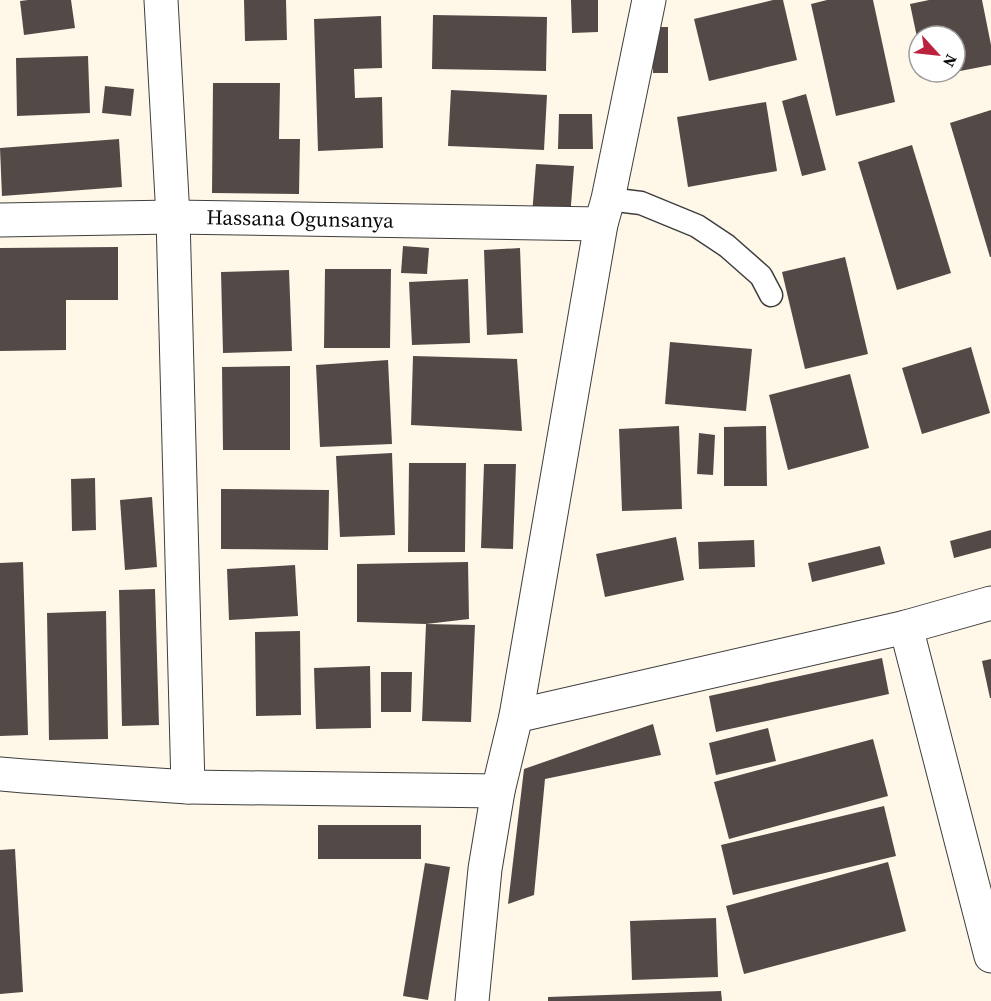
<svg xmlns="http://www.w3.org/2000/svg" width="991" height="1001" viewBox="0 0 991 1001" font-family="'Source Serif 4',serif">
<rect width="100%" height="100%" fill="#fff8e9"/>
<g fill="#534a47">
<polygon points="28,0 71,0 75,28 24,35 20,1"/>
<polygon points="244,0 286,0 287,40 245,41"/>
<polygon points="571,0 598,0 598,32 572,33"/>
<polygon points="773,0 783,0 797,60 709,81 694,19"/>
<polygon points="827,0 873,0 895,102 836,116 811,4"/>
<polygon points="929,0 982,0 991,45 991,65 955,72 955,36 919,36 918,42 910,4"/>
<polygon points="433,15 547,17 546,71 432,69"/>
<polygon points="381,16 382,68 354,69 355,98 382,97 383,148 318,151 314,19"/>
<rect x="653" y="27" width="15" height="46"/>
<polygon points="88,56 90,113 17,116 16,58"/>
<polygon points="924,72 950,72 951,73 925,78"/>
<polygon points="213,83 280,83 279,139 300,139 299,194 212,193"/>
<polygon points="105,86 134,89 131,116 102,113"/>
<polygon points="451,90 547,95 544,150 448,146"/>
<polygon points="806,94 826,170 802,176 782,101"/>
<polygon points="766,102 777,171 688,187 677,117"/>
<polygon points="991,110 991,257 990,257 950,123"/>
<polygon points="559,114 592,114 593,149 558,149"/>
<polygon points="119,139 122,187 2,196 0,148"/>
<polygon points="912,145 951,273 897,290 858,162"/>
<polygon points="536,164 574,166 570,218 532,215"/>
<polygon points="403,246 429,248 427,274 401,273"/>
<polygon points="118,247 118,300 66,300 66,350 0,351 0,248"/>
<polygon points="520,248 523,333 487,335 484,250"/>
<polygon points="845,257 868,354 805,369 782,272"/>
<polygon points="325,269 391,269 390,348 324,348"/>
<polygon points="289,270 292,351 223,353 221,272"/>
<polygon points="468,279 470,343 412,345 409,282"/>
<polygon points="670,342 752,349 746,411 665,404"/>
<polygon points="971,347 990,413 922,434 902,368"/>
<polygon points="413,356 517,359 522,431 411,425"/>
<polygon points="388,360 392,444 320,447 316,365"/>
<polygon points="290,366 290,450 223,450 222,367"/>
<polygon points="850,374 869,448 788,470 769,395"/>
<polygon points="679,426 682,509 622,511 619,429"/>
<polygon points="766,426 767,486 724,486 724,427"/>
<polygon points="699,433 715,435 713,475 697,474"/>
<polygon points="392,453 395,535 340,537 336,456"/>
<polygon points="409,463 466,463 465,552 408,552"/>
<polygon points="484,464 516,464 513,549 481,548"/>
<polygon points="95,478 96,530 72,531 71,479"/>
<polygon points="221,489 329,490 328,550 221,549"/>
<polygon points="152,497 157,567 125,570 120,500"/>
<polygon points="991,530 991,548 954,558 950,541"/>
<polygon points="676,537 684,580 605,597 596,554"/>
<polygon points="754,540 755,567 699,569 698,542"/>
<polygon points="880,546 885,564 812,582 808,563"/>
<polygon points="23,562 28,735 0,736 0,563"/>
<polygon points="468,562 469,619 426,624 357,622 357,564"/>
<polygon points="295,565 298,616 229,620 227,569"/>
<polygon points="155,589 159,725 122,726 119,590"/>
<polygon points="106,611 108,739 49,740 47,613"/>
<polygon points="426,624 475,625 471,722 422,721"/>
<polygon points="300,631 301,715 256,716 255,632"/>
<polygon points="882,658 889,694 716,732 709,696"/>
<polygon points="991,659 991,698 990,698 982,661"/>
<polygon points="370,666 371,728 316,729 314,668"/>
<polygon points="381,672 412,672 411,712 381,712"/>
<polygon points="653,724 661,755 545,779 534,895 508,904 524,769"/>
<polygon points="768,728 776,761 716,775 709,743"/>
<polygon points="873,739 888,796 729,839 714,782"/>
<polygon points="884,806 896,856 733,895 721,845"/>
<rect x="318" y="825" width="103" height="34"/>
<polygon points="15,849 23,992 0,994 0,850"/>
<polygon points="888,862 906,931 744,974 726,906"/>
<polygon points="425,863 450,867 428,1000 403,996"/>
<polygon points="716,918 718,977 632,980 630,921"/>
<polygon points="721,991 722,1001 548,1001 548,997"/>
</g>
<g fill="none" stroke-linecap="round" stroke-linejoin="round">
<g stroke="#3e3e3e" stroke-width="25">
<polyline id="lane" points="608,199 641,203 697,226 727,246 761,276 771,295"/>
</g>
<g stroke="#3e3e3e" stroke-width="35">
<g id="street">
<polyline points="161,0 173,217 188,787"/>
<polyline points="0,220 173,217 601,224"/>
<polyline points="906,627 991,956"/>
<polyline points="516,716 906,627 991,603"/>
<polyline points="0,774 24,776 188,787 498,791"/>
<polyline points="472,1001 485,869 498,791 516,716 601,224 608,199 649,0"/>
</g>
</g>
<use href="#lane" stroke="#fff" stroke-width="22"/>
<use href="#street" stroke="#fff" stroke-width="33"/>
</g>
<g text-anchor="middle" stroke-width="6" stroke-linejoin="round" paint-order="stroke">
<g font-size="21" fill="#0b0b0b" stroke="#fff">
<text transform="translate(300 219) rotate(1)" y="7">Hassana Ogunsanya</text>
</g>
</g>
<g transform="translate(937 54) rotate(117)"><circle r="28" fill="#ffffff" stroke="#9d9d9d" stroke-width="1.5"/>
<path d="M0-4.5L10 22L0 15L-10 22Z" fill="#bb223e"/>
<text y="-9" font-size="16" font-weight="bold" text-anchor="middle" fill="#0b0b0b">N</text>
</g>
</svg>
